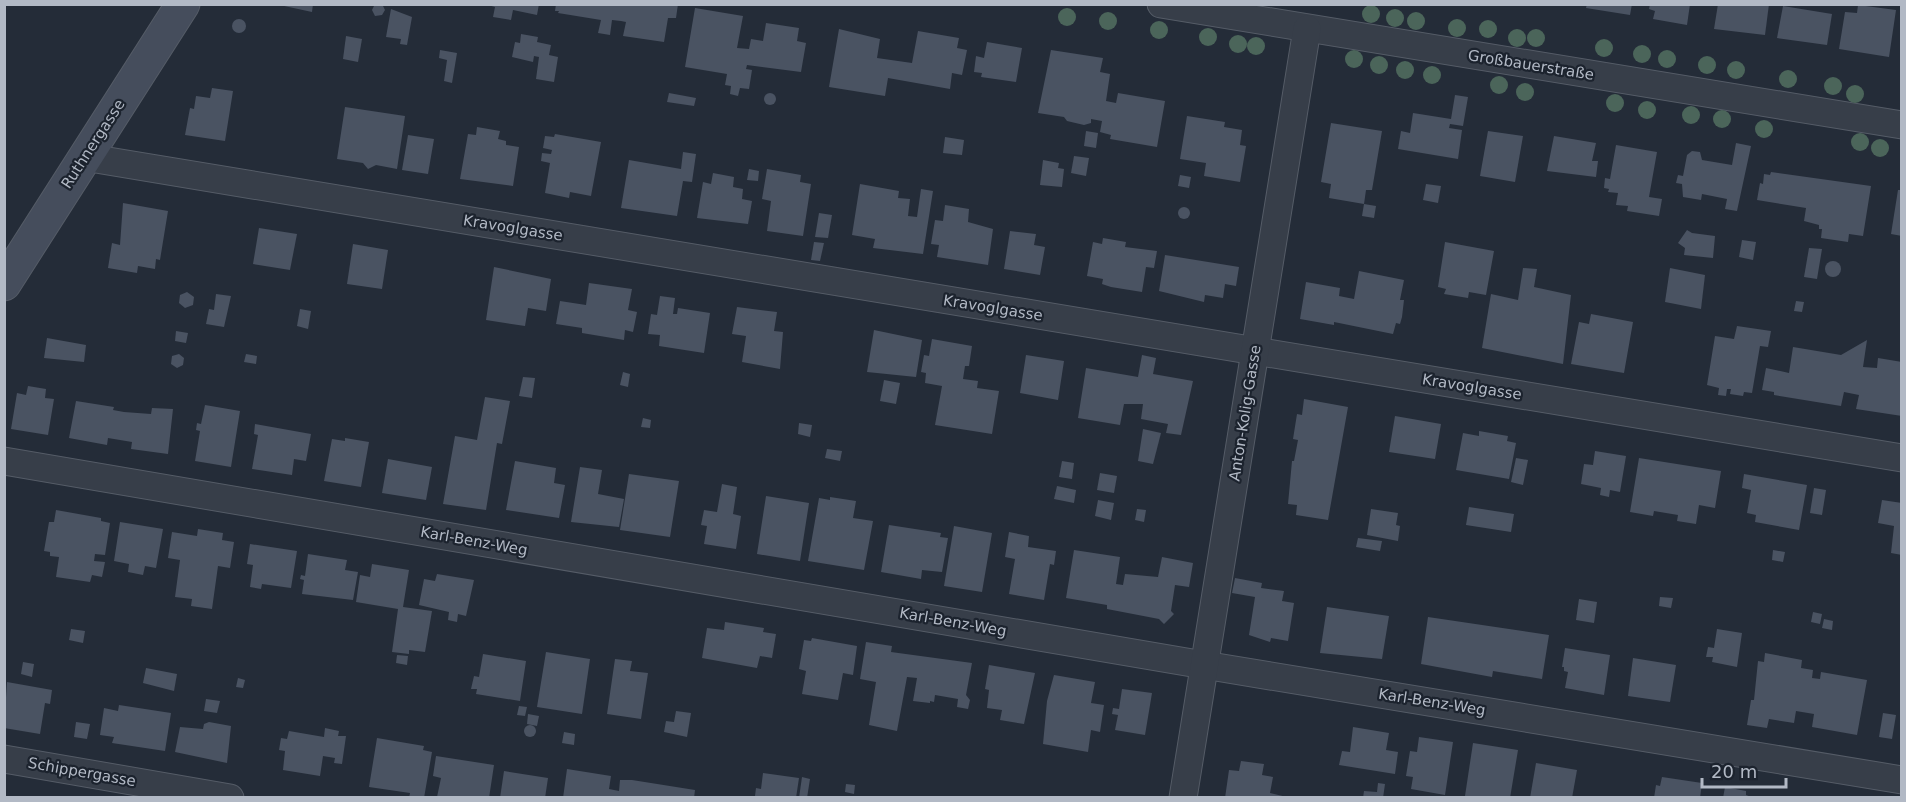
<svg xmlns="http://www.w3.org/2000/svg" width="1906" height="802" viewBox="0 0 1906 802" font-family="'DejaVu Sans',sans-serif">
<rect width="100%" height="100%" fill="#242c38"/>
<g fill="#4a5362">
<polygon points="275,4 313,4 312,12"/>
<polygon points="375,4 382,4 385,10 382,15 375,16 372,10"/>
<polygon points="484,4 539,4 537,15 513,10 511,20 493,17 495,7"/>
<polygon points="556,4 678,4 676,18 668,18 664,42 623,36 626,22 621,21 612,20 610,35 598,33 601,20 558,13 559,11 555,11"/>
<polygon points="1587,4 1632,4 1630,15 1586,8"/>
<polygon points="1650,4 1690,4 1687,25 1653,19 1655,11 1649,9"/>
<polygon points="1718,4 1769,4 1765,35 1714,29"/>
<polygon points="1858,5 1896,10 1889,57 1839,49 1845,12 1857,13"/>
<polygon points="1783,6 1832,14 1827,45 1777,38"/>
<polygon points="695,8 743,16 737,48 749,49 751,39 763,41 766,23 799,28 797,41 806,43 801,72 747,65 746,69 752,70 749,89 740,88 738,96 730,94 731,86 725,85 727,74 685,67"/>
<polygon points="391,9 412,17 407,45 400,44 401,39 386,37"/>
<circle cx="239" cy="26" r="7"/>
<polygon points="839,29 880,39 877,58 912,63 918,31 959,38 957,48 967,50 962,75 952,73 950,89 888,78 885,96 829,87"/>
<polygon points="521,34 538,37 537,42 551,45 549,55 558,57 554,82 536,79 539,57 534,56 533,62 512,57 515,42 520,43"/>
<polygon points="346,36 362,39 358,62 343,59"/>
<polygon points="987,42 1022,48 1016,82 981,77 982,73 974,72 976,56 984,58"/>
<polygon points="440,50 457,53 452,83 444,81 447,60 439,58"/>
<polygon points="1051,50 1103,58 1100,72 1110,74 1106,101 1116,103 1118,93 1165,101 1157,147 1110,139 1111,135 1100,132 1102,121 1091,119 1091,123 1084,125 1067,121 1064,117 1038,113"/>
<polygon points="212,88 233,91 225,141 185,135 190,108 194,109 196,96 210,98"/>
<polygon points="669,93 696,98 694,106 667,102"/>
<circle cx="770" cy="99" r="6"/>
<polygon points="1455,95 1468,97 1463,126 1450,124 1449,128 1462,130 1458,159 1398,149 1401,131 1410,133 1413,113 1451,119"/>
<polygon points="345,107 405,116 397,169 376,165 368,169 363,163 337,159"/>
<polygon points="1187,116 1225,122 1224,127 1242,130 1240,145 1246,146 1240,182 1204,176 1206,163 1180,159"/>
<polygon points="1331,123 1382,131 1372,190 1366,190 1364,204 1329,198 1331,184 1321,182"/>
<polygon points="477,127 500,131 498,139 506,141 506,145 519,147 513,186 460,179 468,134 476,135"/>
<polygon points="1086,131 1098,133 1096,148 1084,146"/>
<polygon points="1488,131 1523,136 1515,182 1480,176"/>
<polygon points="555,134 601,142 591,196 570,192 569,198 545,193 550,163 541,161 542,153 551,154 552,150 543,148 545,136 554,137"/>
<polygon points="408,135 434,139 428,174 402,170"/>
<polygon points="1554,136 1596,143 1592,161 1598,161 1596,177 1547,171"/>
<polygon points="945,137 964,140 962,155 943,153"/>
<polygon points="1736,143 1751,146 1737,211 1725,209 1727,199 1702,194 1701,200 1683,197 1682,184 1676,183 1678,175 1683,176 1687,155 1692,151 1700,152 1702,160 1732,165"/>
<polygon points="1616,145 1657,152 1649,197 1662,199 1659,216 1627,211 1628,206 1616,205 1618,193 1608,192 1609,189 1604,188 1605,178 1610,179"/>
<polygon points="683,152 696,154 692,182 683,181 677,216 621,208 629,160 681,169"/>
<polygon points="1074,156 1089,158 1086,176 1071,173"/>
<polygon points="1043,160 1059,163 1058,168 1064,169 1062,187 1040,185"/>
<polygon points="749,169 759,171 758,181 747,180"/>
<polygon points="767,169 801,175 800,182 811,184 803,236 767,231 771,201 762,199"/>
<polygon points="1771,172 1871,186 1863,236 1849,234 1848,242 1821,238 1822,229 1819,229 1819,225 1804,221 1806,208 1757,200 1760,183 1763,184 1764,174 1770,175"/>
<polygon points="713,173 734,177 733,187 743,189 742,199 752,201 748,224 697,218 703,182 711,184"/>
<polygon points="1180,175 1191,177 1189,188 1178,186"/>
<polygon points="860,184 899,191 898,198 910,199 908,216 917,217 921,189 933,191 923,254 873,248 875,239 852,235"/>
<polygon points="1426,184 1441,186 1438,203 1423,200"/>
<polygon points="1898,190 1902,190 1902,236 1891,234"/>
<polygon points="123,203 168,211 160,260 156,259 155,269 138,266 137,273 108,268 112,243 120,245"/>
<polygon points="1364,204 1376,206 1374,218 1362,216"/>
<polygon points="945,205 969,209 968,222 993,229 988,265 937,257 939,245 931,244 935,220 943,221"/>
<circle cx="1184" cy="213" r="6"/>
<polygon points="819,213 832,215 828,238 815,237"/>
<polygon points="259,228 297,234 290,270 253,264"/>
<polygon points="1687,230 1692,233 1715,236 1713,258 1684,255 1685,248 1678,243"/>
<polygon points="1010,231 1036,234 1034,245 1045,247 1040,275 1004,269"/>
<polygon points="1103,238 1126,242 1125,247 1157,251 1154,268 1146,267 1142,292 1111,287 1102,284 1103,279 1087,276 1093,242 1102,244"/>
<polygon points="1742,240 1756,242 1753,260 1739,257"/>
<polygon points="814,242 824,243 820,261 811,260"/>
<polygon points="1445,242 1494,251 1486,295 1469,292 1468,298 1444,294 1446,289 1438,287"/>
<polygon points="353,244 388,250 382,289 347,284"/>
<polygon points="1809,248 1822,249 1817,279 1804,277"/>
<polygon points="1165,255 1239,267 1236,286 1225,284 1223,298 1205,295 1204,302 1159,291"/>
<circle cx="1833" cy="269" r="8"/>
<polygon points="494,267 551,279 546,311 528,308 525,326 486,320"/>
<polygon points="1523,268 1537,269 1534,287 1571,295 1563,364 1482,348 1491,294 1518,300"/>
<polygon points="1670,268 1705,275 1701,309 1665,302"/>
<polygon points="1359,271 1404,280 1400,300 1404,300 1402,317 1400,324 1396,323 1393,334 1339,323 1334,322 1334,325 1300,319 1306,282 1340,288 1339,296 1354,299"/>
<polygon points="589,283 632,289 628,310 637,312 633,332 625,330 624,340 582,333 582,328 556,324 560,301 586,305"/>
<polygon points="187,292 194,297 193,305 185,308 179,303 180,295"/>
<polygon points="216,294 231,296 224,327 206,324 209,309 214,310"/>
<polygon points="660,296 675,298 673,314 677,314 678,308 710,313 704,353 659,346 660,335 648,334 651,314 657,315"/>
<polygon points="1796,301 1804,302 1802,312 1794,311"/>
<polygon points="737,307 777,312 774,331 783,332 780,369 742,362 746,336 732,334"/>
<polygon points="300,309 311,311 308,329 297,326"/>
<polygon points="1591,314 1633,322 1624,373 1571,364 1579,322 1589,324"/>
<polygon points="1737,326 1771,331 1768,347 1760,346 1752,393 1744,392 1743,396 1730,394 1731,389 1727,389 1726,396 1718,395 1719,388 1707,385 1715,336 1734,339"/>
<polygon points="874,330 922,340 916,377 867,372"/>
<polygon points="176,331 188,333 186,343 175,341"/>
<polygon points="47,338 86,345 84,362 44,358"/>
<polygon points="932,339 972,346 969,366 965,366 963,379 978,381 977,388 999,391 992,434 935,425 942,386 925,383 926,373 921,372 924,355 929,356"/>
<polygon points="1867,340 1863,367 1877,368 1878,358 1902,362 1902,416 1856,409 1859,395 1844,392 1841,406 1774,395 1774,392 1762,390 1766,368 1789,373 1793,347 1841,355"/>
<polygon points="179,354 184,358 183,365 177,368 171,364 172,356"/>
<polygon points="246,354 257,356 256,364 244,362"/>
<polygon points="1026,355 1064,361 1058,400 1020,393"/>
<polygon points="1142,355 1156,358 1153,374 1193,381 1181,435 1166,433 1168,424 1141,419 1143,404 1124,404 1120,425 1078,418 1086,368 1138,377"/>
<polygon points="623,372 630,374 628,387 620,385"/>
<polygon points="523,377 535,378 532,398 519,396"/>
<polygon points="884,380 900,383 896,404 880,401"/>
<polygon points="28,386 46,389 45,398 54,399 48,435 11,429 17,393 26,395"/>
<polygon points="485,397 510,401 502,444 497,443 486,510 443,504 455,436 477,440"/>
<polygon points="1304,399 1348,407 1328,520 1296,515 1297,505 1288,504 1292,461 1294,461 1298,440 1293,439 1297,414 1302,415"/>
<polygon points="76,401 114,407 113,410 124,412 151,414 152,408 173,409 168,454 131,449 132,442 108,438 107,445 69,438"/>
<polygon points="205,405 240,411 231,467 195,461 200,431 196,430 197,423 201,424"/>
<polygon points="1395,416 1441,424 1435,459 1389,452"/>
<polygon points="643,418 651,420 650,428 641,427"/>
<polygon points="799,423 812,425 810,437 798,434"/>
<polygon points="255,424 311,434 306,461 294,459 292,475 252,469 258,435 254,434"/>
<polygon points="1143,429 1161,433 1153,464 1138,461"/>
<polygon points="1479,431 1508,436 1507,441 1516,443 1509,479 1456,470 1463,433 1479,436"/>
<polygon points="345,438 369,442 361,487 324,481 332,439 345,441"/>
<polygon points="827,449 842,451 840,461 825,458"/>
<polygon points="1595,451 1626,456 1620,492 1610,490 1609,497 1600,495 1601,488 1581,484 1584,464 1593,465"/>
<polygon points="1516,458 1528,460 1523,485 1511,482"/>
<polygon points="1639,458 1721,471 1715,508 1699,505 1696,524 1677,521 1678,515 1654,511 1653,516 1630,512"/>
<polygon points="388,459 432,467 426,500 382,493"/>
<polygon points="515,461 556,468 554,483 565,485 559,518 506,510"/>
<polygon points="1062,461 1074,463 1072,479 1059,477"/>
<polygon points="580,467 602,470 598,494 624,499 619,527 571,522"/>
<polygon points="1100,473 1117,476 1114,493 1097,490"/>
<polygon points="629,474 679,481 670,537 620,530"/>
<polygon points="1744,474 1807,485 1799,530 1755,522 1756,515 1747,513 1751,490 1742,488"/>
<polygon points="722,484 737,487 733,514 741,516 736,549 704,544 707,526 701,525 704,510 717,512"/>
<polygon points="1057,486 1076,490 1074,503 1054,499"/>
<polygon points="1814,488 1826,490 1822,515 1810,513"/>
<polygon points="766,496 809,503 800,561 757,554"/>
<polygon points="830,497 856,501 853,518 873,521 864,570 808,561 819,498 830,500"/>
<polygon points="1098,500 1114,503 1111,520 1095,516"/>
<polygon points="1882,500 1902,503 1902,555 1891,553 1894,526 1878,523"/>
<polygon points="1469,507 1514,514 1511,532 1466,525"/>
<polygon points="1137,509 1146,510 1144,522 1135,520"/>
<polygon points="1371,509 1398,513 1396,525 1400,526 1398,541 1367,535"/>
<polygon points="56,510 101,518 101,521 110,523 105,555 95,554 94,561 105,562 102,577 92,575 90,582 56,577 59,557 50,556 50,552 44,551 49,522 54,522"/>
<polygon points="120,522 163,529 156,568 145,566 143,575 128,572 129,564 114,561"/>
<polygon points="889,525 941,533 940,537 948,538 942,572 922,570 921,579 881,572"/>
<polygon points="954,526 992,533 982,592 944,586"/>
<polygon points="198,529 223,533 222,540 234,542 230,568 218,566 212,609 191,606 192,599 175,597 180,560 168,558 172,532 197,536"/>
<polygon points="1009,532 1029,536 1028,547 1056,551 1054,565 1050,564 1044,600 1009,594 1015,559 1005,557"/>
<polygon points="1358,538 1382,541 1380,551 1356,547"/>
<polygon points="250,544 297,551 291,588 262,584 261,589 250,587 253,565 247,564"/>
<polygon points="1074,550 1120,557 1116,584 1123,585 1125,574 1158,577 1162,557 1193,563 1189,587 1175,585 1171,611 1174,614 1164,624 1159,619 1107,609 1107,605 1066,598"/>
<polygon points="1773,550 1785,552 1783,562 1772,560"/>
<polygon points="308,554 347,560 345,570 358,572 353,600 302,594 304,580 300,579 301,575 305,576"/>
<polygon points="372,564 409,570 403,607 432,611 425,652 409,650 409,654 392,652 398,609 356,602 360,575 370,577"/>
<polygon points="437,574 474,580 466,616 458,614 457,622 448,620 449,612 419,605 424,579 435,581"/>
<polygon points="1235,578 1262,583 1261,588 1284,591 1282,601 1294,603 1288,641 1271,638 1270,642 1249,635 1255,597 1232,593"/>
<polygon points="1660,597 1673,598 1671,608 1659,606"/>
<polygon points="1579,599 1597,602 1594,623 1576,620"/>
<polygon points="1327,607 1389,616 1382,659 1320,653"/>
<polygon points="1813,612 1822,614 1820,624 1811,622"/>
<polygon points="1428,617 1549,635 1542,679 1493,671 1492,677 1421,664"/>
<polygon points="1824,619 1833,621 1832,630 1822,628"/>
<polygon points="725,622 764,628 763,632 776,634 772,658 760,656 757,668 702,658 707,628 724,630"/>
<polygon points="71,629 85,631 83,643 69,640"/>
<polygon points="1717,629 1742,633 1737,667 1712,662 1713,657 1706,657 1708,647 1714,648"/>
<polygon points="812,638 857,646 853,675 843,673 838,700 802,694 806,671 799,669 804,640 811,641"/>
<polygon points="866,642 892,646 891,652 972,663 966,695 970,700 968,709 957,707 958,699 935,695 934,702 930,701 930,703 913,701 917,678 907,677 897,731 869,725 876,682 860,679"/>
<polygon points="1565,648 1610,655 1604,695 1565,688 1568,672 1564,671 1564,667 1562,667"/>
<polygon points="546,652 590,659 582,714 537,707"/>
<polygon points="1765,653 1802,660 1801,668 1813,670 1812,678 1820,679 1821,672 1867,680 1857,735 1812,727 1814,714 1796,711 1794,723 1769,719 1767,728 1747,725 1751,700 1754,700 1758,661 1764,662"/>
<polygon points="483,654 526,661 520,701 476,694 477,689 471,689 474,676 479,677"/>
<polygon points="397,655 408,656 407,665 396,663"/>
<polygon points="1633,658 1676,665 1670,702 1628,696"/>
<polygon points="615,659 632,661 630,671 648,673 641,719 607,714"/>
<polygon points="23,662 34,664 32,677 21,674"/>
<polygon points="989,665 1035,673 1024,724 1000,720 1002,710 987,708 989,690 985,689"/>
<polygon points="146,668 177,674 174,691 143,683"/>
<polygon points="1054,675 1095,682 1091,703 1104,705 1100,732 1091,730 1088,752 1043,744 1047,701"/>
<polygon points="238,678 245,680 243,688 236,687"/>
<polygon points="7,682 52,690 50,704 45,703 40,734 4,728"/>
<polygon points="1122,689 1152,693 1145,735 1115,730 1118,715 1112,714 1113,708 1119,709"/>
<polygon points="206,699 220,701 217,713 204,711"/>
<polygon points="119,705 171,713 165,751 112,743 114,737 100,735 104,708 118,711"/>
<polygon points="519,706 527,707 525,716 517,715"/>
<polygon points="676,711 691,713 687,737 664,732 666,721 674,722"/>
<polygon points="1883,713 1896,715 1892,739 1879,737"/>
<polygon points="528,714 539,716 537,726 527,724"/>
<polygon points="76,722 90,724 87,739 74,737"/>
<polygon points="209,722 231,726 227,763 175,752 180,727 203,729 204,724"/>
<circle cx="530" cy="731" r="6"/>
<polygon points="1353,727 1389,733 1386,750 1398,752 1395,774 1339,765 1342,751 1350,752"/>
<polygon points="325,728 339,731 338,736 346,736 342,764 334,763 335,758 323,756 320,776 283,770 285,751 279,750 281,738 287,739 289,731 324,737"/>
<polygon points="564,732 575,734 574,745 562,743"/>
<polygon points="1419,737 1453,742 1445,795 1411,789 1413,777 1406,776 1410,751 1417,752"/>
<polygon points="377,738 424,746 423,750 432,752 424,798 409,798 410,793 369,787"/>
<polygon points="1473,743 1518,750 1510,798 1465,796"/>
<polygon points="436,756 494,765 489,798 437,797 441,778 433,776"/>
<polygon points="1241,761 1264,764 1262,775 1273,777 1270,793 1291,798 1225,798 1229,770 1239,771"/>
<polygon points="1536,763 1577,770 1572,798 1530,798"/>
<polygon points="567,769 611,776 609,789 619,791 620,780 632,780 695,790 694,798 563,798"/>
<polygon points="504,771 548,778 545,798 500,798"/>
<polygon points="763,773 799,778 796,798 755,796 756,788 761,789"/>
<polygon points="802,777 810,779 807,798 799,798"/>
<polygon points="1662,777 1702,783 1700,798 1654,798 1656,785 1660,786"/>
<polygon points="1378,783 1385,784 1383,798 1363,798 1364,791 1377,792"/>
<polygon points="846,784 855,785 854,794 845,792"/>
<polygon points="1725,787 1746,791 1746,795 1754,798 1723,798"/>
</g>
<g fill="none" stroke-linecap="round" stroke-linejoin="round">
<g stroke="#555c67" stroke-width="29">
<g id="street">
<polyline points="1161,4 1902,125"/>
<polyline points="84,157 1902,458"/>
<polyline points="4,461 1204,665 1902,780"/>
<polyline points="4,759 230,798"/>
<polyline points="1183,798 1307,29"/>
</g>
</g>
<g stroke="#555c67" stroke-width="35">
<polyline id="secondary" points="4,284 183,4"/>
</g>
<use href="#street" stroke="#373e49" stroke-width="27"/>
<use href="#secondary" stroke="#454d5c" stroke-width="33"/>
</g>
<g fill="#4b655a">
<circle cx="1371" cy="14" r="9"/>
<circle cx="1067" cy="17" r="9"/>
<circle cx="1395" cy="18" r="9"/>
<circle cx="1108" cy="21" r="9"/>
<circle cx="1416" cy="21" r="9"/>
<circle cx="1457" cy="28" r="9"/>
<circle cx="1488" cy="29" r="9"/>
<circle cx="1159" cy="30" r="9"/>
<circle cx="1208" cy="37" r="9"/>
<circle cx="1517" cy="38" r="9"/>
<circle cx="1536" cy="38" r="9"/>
<circle cx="1238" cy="44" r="9"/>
<circle cx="1256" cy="46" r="9"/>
<circle cx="1604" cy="48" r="9"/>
<circle cx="1642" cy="54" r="9"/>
<circle cx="1354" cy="59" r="9"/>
<circle cx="1667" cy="59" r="9"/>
<circle cx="1379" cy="65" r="9"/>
<circle cx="1707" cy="65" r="9"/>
<circle cx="1405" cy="70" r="9"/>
<circle cx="1736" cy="70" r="9"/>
<circle cx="1432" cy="75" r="9"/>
<circle cx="1788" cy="79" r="9"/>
<circle cx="1499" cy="85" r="9"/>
<circle cx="1833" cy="86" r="9"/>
<circle cx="1525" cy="92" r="9"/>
<circle cx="1855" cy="94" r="9"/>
<circle cx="1615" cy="103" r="9"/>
<circle cx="1647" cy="110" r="9"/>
<circle cx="1691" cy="115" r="9"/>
<circle cx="1722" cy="119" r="9"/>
<circle cx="1764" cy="129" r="9"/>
<circle cx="1860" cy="142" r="9"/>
<circle cx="1880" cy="148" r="9"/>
</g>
<g text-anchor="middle" stroke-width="4.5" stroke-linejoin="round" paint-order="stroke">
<g font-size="15" fill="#b2b9c5" stroke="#1c232e">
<text transform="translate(1531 65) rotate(9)" y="5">Großbauerstraße</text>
<text transform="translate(93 144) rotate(-57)" y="5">Ruthnergasse</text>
<text transform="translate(513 228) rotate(9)" y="5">Kravoglgasse</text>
<text transform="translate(993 308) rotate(9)" y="5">Kravoglgasse</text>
<text transform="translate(1472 387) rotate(9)" y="5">Kravoglgasse</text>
<text transform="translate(1245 413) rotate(-81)" y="5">Anton-Kolig-Gasse</text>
<text transform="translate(474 541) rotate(10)" y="5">Karl-Benz-Weg</text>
<text transform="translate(953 622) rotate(10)" y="5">Karl-Benz-Weg</text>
<text transform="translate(1432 702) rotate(9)" y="5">Karl-Benz-Weg</text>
<text transform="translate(82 772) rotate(10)" y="5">Schippergasse</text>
</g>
</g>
<rect width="1906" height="802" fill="none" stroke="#b2b9c5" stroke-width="12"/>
<path d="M1702 778v9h84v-9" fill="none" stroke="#b2b9c5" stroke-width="3"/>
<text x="1711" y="778" font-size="18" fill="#b2b9c5" stroke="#1c232e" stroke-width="4.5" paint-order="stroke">20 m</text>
</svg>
